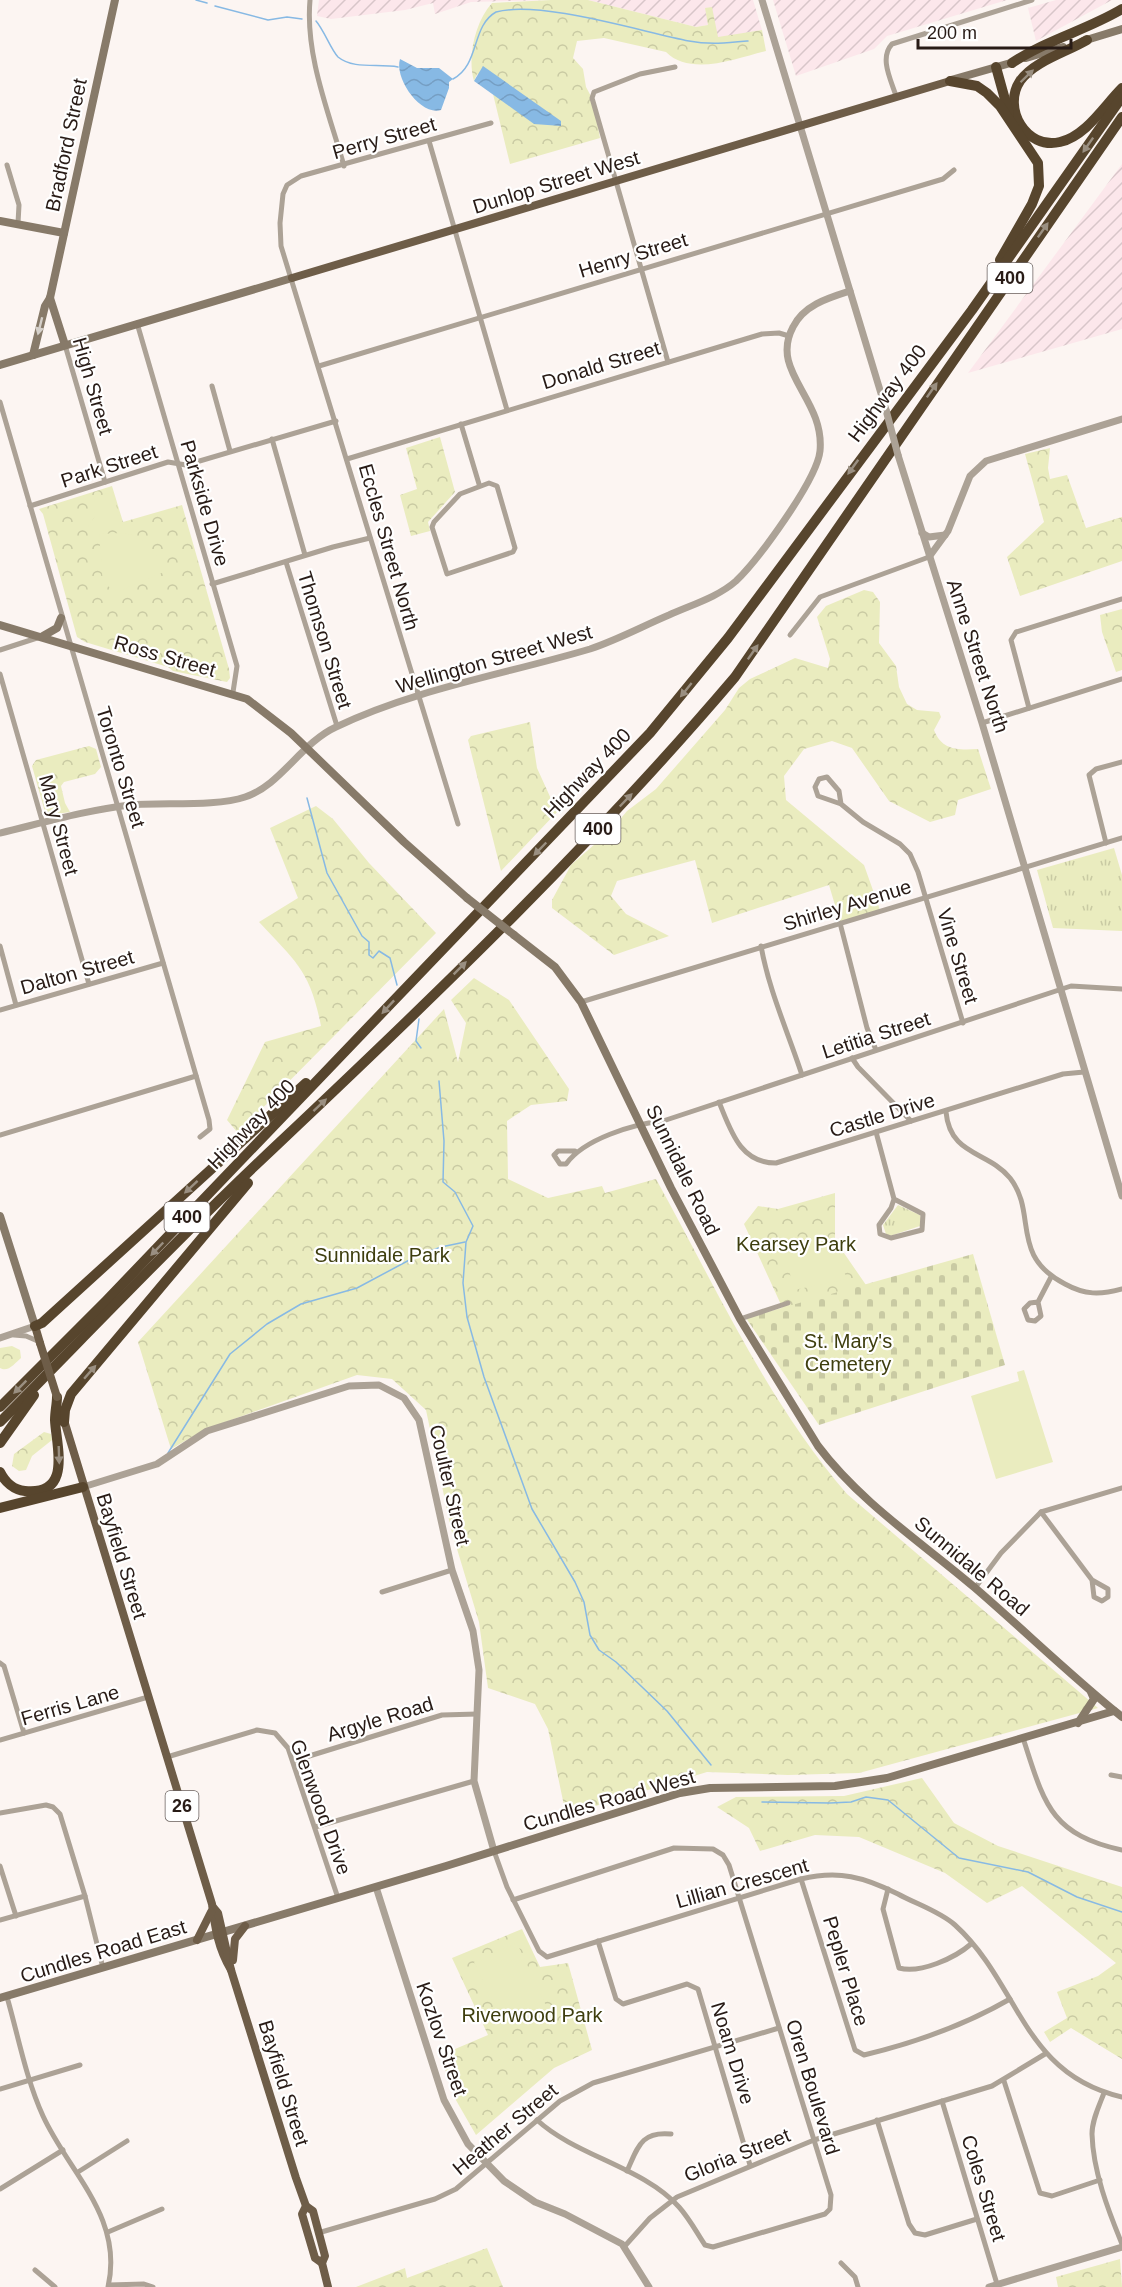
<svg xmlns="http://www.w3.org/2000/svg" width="1122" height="2287" viewBox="0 0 1122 2287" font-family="Arial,sans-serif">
<defs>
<pattern id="industrial-furrows" width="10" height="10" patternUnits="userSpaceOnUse" patternTransform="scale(1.5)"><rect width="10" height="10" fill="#fce7eb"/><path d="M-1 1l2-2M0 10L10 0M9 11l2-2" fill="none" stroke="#d8c6c9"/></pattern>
<pattern id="grass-tufts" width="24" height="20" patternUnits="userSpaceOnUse" patternTransform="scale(1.5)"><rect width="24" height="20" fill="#eaecbf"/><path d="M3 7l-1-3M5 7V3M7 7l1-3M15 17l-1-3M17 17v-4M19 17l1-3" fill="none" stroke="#c9caa3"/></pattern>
<pattern id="forest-crowns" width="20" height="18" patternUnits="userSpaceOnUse" patternTransform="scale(1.5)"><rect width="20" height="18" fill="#eaecbf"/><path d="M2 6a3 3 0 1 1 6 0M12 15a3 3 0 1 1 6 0" fill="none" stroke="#c9caa3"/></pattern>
<pattern id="cemetery-stones" width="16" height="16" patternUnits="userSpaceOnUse" patternTransform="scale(1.5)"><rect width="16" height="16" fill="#eaecbf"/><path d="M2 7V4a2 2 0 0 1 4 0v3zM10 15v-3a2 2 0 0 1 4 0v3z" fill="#c9caa3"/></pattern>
<pattern id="water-waves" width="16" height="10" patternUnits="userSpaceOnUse" patternTransform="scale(1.5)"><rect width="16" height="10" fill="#87b9e4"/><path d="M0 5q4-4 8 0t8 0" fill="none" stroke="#759ec3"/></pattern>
</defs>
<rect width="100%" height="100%" fill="#fcf5f2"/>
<g fill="url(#industrial-furrows)">
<polygon points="319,0 551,0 471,2 435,14 433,3 405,10 331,19 317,16"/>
<polygon points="588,0 753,0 762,30 718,38 708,25 696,27"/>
<polygon points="773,0 1007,0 887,36 874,49 796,76"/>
<polygon points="1056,0 1112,0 1036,41 1028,8"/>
<polygon points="1122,164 1122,329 968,373"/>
</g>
<g fill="url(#grass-tufts)">
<polygon points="1114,848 1122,875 1122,931 1053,928 1037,870"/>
<polygon points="898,1205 920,1215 922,1222 920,1226 890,1236 886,1234 883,1225"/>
</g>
<g fill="url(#forest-crowns)">
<path d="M551,0h37l108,27 12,-2 -3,-17 7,-1 6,30 44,-7 4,21c-29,7 -75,26 -100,1l-62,-14 -27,3 -4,17 10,11 3,18 7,13 7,38 -90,26 -17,-70 41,29 -57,-49 -3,7c-7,-24 1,-59 18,-78z"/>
<polygon points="440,437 455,492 428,522 430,531 411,536 400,495 417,489 406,448"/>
<polygon points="1050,448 1048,468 1050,479 1067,475 1086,528 1122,517 1122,561 1020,596 1007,557 1044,522 1025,454"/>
<polygon points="112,486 123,522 182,505 229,669 230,678 227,682 173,671 168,667 85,642 77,637 43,514 39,509"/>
<path d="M864,590l9,2 7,10 -1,41 17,23 3,21 8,17 10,6 22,2 2,5 -7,13c8,21 25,20 44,19l13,40 -33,11 -3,15 -25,7 -41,-21 -37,-53 -20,-7 -28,8 -20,27 2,24 78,65 16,45 -40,12 -11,-37 -117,38 -17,-63 -78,21 -6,15 15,18 43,22 -55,19 -62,-47v-8l19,-35 40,-35 16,-19 29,-22 69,-79 14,-22 11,-9 45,-21 33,10 2,-9 -13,-42 9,-11z"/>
<polygon points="1122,609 1122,670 1116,672 1102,632 1100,615"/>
<polygon points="530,722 537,768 557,812 501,871 468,740 471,736"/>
<polygon points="89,746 96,749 101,767 95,774 64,782 61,786 65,803 70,812 50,815 45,812 32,766 36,760"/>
<path d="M316,806l17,13 36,44 67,70 -198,200 -11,-13 38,-78 56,-16c-11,-56 -25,-64 -62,-104l39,-24 -28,-70z"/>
<path d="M474,978l35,22 60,89 -2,12 -36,4 -24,16 1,58 40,19 54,-12 3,7 51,-14c59,106 111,223 191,315l251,214 -239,65 -71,2 -81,-3 -141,43 -18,-86 -13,-25 -47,-16 -9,-66 -28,-93 -25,-119 -34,-31 -35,-4 -151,54 -35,20 -33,-107 306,-333 14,53 8,-39 -15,-23z"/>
<polygon points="835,1193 835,1240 866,1285 783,1309 744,1224 758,1206 778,1209"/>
<path d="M12,1346l8,4 1,8c-6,5 -13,15 -21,10v-20z"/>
<polygon points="44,1432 51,1434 52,1440 32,1456 26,1470 19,1471 12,1466 14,1454"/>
<polygon points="922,1778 954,1823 998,1846 1122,1887 1122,2059 1071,2028 1050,2042 1044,2032 1067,2018 1057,1992 1098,1976 1116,1963 1022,1886 987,1903 945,1873 859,1837 815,1835 760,1851 749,1828 717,1807 736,1797 844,1796"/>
<polygon points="522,1929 540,1967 568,1963 592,2050 554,2068 476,2135 453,2095 441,2055 488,2035 452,1958"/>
<polygon points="487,2248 503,2287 356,2287 405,2268 407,2278"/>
<polygon points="1120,2259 1122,2287 1058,2287 1056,2277"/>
</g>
<polygon fill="url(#cemetery-stones)" points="973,1254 1005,1365 819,1425 746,1318"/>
<g fill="#eaecbf">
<polygon points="113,492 122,528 93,532 88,526 95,516 94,497"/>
<path d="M122,533c24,2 34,18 42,39l-47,20 -14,-9 -4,-49z"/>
<path d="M804,1236c23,9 34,20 43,43l-53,11 -13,-52z"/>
<polygon points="1024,1370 1053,1462 996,1479 971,1396 1019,1381 1017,1372"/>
<polygon points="517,1943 548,2010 505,2030 474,1962"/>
</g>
<g fill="url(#water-waves)">
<path d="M400,59l17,9h22l14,11 -4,3v6l-8,22c-21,6 -47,-32 -41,-51z"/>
<polygon points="483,66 561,121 561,126 534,124 474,81"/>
</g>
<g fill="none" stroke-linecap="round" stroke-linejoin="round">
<g stroke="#87b9e4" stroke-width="1.5">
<polyline points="196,0 207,3"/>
<polyline points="215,6 268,20 287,17 302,19"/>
<path d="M316,21c8,9 15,29 22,36 16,13 41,6 60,10"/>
<path d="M453,79c27,-14 18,-53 43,-67 45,-12 146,20 193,29 20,4 39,2 59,0"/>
<polyline points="307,798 327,873 362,936 369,942 369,955 373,958 379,951 390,958 397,985"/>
<polyline points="419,1019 416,1041 421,1048"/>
<polyline points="439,1081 444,1141 443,1182 455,1192 473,1226 466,1242 463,1283 467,1317 484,1377 532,1509 575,1582 584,1602 590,1635 599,1650 616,1662 667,1711 711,1765"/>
<polyline points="168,1453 230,1354 267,1324 301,1304 357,1288 415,1257 441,1247 465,1242"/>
<polyline points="762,1802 830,1803 851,1802 866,1797 888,1800 959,1858 1028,1872 1077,1897 1122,1912"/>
</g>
<g stroke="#aca296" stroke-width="5">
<path d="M310,0c-5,55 19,113 34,166"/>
<path d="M896,96c-5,-16 -17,-38 -4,-52l140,-44"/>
<polyline points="429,141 507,410"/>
<polyline points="7,165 19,205 18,223"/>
<polyline points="137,323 237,666 233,692"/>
<polyline points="65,345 105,482"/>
<polyline points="668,362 592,98 594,92 640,74 675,67"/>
<path d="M319,366c208,-64 417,-123 624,-187l11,-9"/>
<polyline points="212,386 230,451"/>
<polyline points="0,402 209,1120 210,1129 200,1137"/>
<polyline points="461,424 479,484"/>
<polyline points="272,439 305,555"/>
<polyline points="347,459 762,334 779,333 789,336"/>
<polygon points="489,483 497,486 515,548 513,552 447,574 432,527 434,522 460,494"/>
<polyline points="30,506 168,462 186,465 336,421"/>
<polyline points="286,562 337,726"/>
<polyline points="212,584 333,547 370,538"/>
<polyline points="790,635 820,597 929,557"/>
<polyline points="0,650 40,637"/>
<polyline points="0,674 89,984"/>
<polyline points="1029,708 1011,640 1016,632 1122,599"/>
<polyline points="982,723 1122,679"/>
<polyline points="841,804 839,791 827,777 819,779 815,787 818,796 841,804 863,822 900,844 910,854 918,872 963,1023"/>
<polyline points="458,824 281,246 280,223 283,194 287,185 301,176 491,123"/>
<polyline points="1106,843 1089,775 1096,769 1122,762"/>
<polyline points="840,923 867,1028 876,1050"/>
<polyline points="0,946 16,1005"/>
<path d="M761,946c8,45 27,86 41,129"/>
<polyline points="581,1002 1122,838"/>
<polyline points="0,1010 163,963"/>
<polyline points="852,1058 858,1067 911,1121"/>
<path d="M719,1102c12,29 21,61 57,61l287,-89 21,-2"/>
<path d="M946,1112c4,44 42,39 64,66 28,36 -1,77 55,106 20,11 35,11 57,5"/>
<polyline points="876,1132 894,1199 891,1208 879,1225 880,1234 891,1238 922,1230 923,1214 894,1199"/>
<polyline points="0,1135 196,1076"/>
<path d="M575,1151h-17l-4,4 6,9h6c18,-25 67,-40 97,-43l408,-135 51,3"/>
<polyline points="1038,1302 1030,1303 1024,1309 1028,1320 1035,1321 1041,1316 1038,1302 1051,1277"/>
<polyline points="740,1319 788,1303"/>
<polyline points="14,1335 26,1336 40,1342"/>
<polyline points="1041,1512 1092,1580 1108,1589 1108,1597 1102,1601 1094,1597 1092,1580"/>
<polyline points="975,1588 1001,1553 1041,1512 1122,1488"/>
<polyline points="382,1592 452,1570"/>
<polyline points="0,1663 4,1666 24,1733"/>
<path d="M1023,1738c21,64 26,96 99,112"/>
<polyline points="0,1740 148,1697"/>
<polyline points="167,1757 257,1730 275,1733 288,1748 338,1898"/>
<polyline points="293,1761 442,1715 477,1714"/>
<polyline points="1111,1775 1122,1777"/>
<polyline points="0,1813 46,1805 53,1807 60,1814 85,1896 103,1968"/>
<polyline points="315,1827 474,1781"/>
<path d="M494,1851l13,36 32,64 8,6 254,-78c38,-9 63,-2 97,15 18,10 41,17 57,31 65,59 67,149 167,172"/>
<polyline points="0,1866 16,1916"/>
<path d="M801,1879l54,171 9,5c50,-12 101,-30 146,-56"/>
<path d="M888,1889l-5,20 16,59c21,6 56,-10 72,-24"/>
<path d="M513,1900l161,-52 39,1 10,6 6,10 102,330 -1,14 -5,5 -112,33 -8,-2c-8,-12 -16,-27 -26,-38 -36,-40 -103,-51 -142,-87"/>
<polyline points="0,1920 85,1896"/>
<polyline points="598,1941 616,1999 623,2004 687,1984 698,1989 750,2165"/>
<path d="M7,1997c11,38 19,82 36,119 26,57 81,101 65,171"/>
<polyline points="1004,2081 1040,2193 1052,2196 1100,2180"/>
<polyline points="0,2089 80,2065"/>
<path d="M1104,2093c-5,13 -12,27 -12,41 1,37 16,76 30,110"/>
<polyline points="942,2101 997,2284"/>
<polyline points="877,2120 909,2224 915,2233 925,2235 977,2219"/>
<path d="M627,2171c11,-24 14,-40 44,-37"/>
<polyline points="78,2172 127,2141"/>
<polyline points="0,2189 63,2150"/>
<polyline points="108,2232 162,2209"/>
<polyline points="318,2233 435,2199 456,2189 560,2101 593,2083 779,2028"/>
<polyline points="624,2247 650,2218 677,2197 814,2140 992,2086 1045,2054"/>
<polyline points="841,2263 855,2277 858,2287"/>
<polyline points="35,2270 55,2287"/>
<polyline points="109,2285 144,2284 153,2287"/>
</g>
<g stroke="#aca296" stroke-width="7">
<polyline points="762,0 886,410"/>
<polyline points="898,455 982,723 1122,1196"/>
<polyline points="922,533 929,537 945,535"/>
<polyline points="929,557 948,531 970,476 986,461 1122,419"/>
<path d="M0,833c42,-10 87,-23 130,-28 33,-3 86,2 115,-8 35,-11 56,-54 91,-70 79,-38 170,-53 254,-78 27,-9 53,-23 79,-34 22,-10 49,-18 67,-34 22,-21 81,-101 84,-130 5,-53 -51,-79 -27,-124 11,-22 35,-29 57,-36"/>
<polyline points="0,1338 35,1326"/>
<polyline points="83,1487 157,1464 207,1431 349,1386 379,1385 404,1398 419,1420 452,1570 473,1631 479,1670 474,1781 494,1851"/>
<polyline points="376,1887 444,2100 468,2144 504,2181 535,2202 565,2214 622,2244 649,2287"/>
<polyline points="989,2287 1122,2247"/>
</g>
<g stroke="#877a69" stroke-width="8">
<polyline points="1083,41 1122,29"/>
<polyline points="1026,58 1063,47"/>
<polyline points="951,80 1014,62"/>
<polyline points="0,221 64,233"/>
<polyline points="50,298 65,345"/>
<polyline points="33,355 45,306 50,298 115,0"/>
<polyline points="0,365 292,278"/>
<polyline points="0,625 247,699 291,733 404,842 467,898"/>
<polyline points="43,636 57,628 61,618"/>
<path d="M514,935l41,32 26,35 90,186 69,131 78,127c42,56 103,96 156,141 50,43 97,89 148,130"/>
<polyline points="0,1216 35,1326"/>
<polyline points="1078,1723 1094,1699 1091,1692"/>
<polyline points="0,1998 446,1866 680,1793 710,1788 835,1786 887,1778 1114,1711"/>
</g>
<g stroke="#6e5d48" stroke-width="8">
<polyline points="292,278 950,81"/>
<polyline points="35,1326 40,1343"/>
<path d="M63,1417l149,487c3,24 6,44 19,66"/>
<polyline points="213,1907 218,1913 231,1970 296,2178 306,2206 313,2211 325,2256 322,2263 328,2287"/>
<polyline points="197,1940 211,1912"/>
<polyline points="233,1960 235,1939 245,1926"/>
<polyline points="306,2206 302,2214 315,2258 322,2263"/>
</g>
<g stroke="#57452d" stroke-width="10">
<path d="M1087,40c-20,12 -53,21 -67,41 -18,27 6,69 40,61 26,-6 44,-36 62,-54"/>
<path d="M1012,63c34,-23 75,-33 110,-54"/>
<polyline points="996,67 1009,114"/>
<polyline points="950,81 977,86 987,93 1000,106 1038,163 1039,186 1032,204 1000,260"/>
<polyline points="35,1326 42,1323 306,1083"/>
<polyline points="0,1407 106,1301 650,733 728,638 972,310 1122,97"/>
<path d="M0,1422c92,-93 183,-189 279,-279 158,-149 315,-300 456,-466l387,-560"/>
<polyline points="64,1422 65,1410 71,1394 248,1183"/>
<polyline points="0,1443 34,1395"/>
<path d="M0,1472c5,10 14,18 25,19 48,5 31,-46 30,-71 0,-8 2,-16 2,-23"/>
<polyline points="0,1508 83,1487"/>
</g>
<polyline stroke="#aca296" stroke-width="7" points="886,410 898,455"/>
<polyline stroke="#877a69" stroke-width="8" points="467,898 514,935"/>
<polyline stroke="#6e5d48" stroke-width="8" points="40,1343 57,1397"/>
</g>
<defs><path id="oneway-solid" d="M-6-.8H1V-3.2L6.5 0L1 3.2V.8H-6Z" transform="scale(1.5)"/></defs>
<g fill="#9a8f81">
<use href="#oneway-solid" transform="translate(1027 76) rotate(-44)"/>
<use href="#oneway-solid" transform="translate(1088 145) rotate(125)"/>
<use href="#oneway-solid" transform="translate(1043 230) rotate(-55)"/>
<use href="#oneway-solid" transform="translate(932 390) rotate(-55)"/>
<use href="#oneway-solid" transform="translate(853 467) rotate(126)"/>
<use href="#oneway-solid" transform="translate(753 652) rotate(-55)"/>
<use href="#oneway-solid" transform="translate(686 690) rotate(129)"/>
<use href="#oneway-solid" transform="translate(626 800) rotate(-46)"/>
<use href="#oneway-solid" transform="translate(540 849) rotate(134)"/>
<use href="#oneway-solid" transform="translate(460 968) rotate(-45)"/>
<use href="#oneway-solid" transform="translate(388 1007) rotate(133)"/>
<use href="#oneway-solid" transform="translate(320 1105) rotate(-43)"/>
<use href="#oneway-solid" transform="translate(191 1187) rotate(137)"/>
<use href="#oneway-solid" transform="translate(157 1249) rotate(134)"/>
<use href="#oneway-solid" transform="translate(90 1372) rotate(-49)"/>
<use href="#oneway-solid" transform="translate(20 1387) rotate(135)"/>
<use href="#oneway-solid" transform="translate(59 1455) rotate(88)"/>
</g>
<use fill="#d5d0ca" href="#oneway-solid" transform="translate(40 326) rotate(104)"/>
<g text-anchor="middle" stroke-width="4.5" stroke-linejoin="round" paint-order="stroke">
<g fill="#fff" stroke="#685f5c" stroke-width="1.5">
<rect x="987.5" y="263" width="45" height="30" rx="4.5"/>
<rect x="575.5" y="814" width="45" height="30" rx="4.5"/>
<rect x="164.5" y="1202" width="45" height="30" rx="4.5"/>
<rect x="165.5" y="1791" width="33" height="30" rx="4.5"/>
</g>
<g font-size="18" font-weight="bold" fill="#281b16">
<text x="1010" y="284">400</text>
<text x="598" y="835">400</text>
<text x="187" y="1223">400</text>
<text x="182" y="1812">26</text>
</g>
<g font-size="20" fill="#281b16" stroke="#fff">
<text transform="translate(384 138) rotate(-16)" y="7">Perry Street</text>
<text transform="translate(66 145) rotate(-78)" y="7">Bradford Street</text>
<text transform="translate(556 182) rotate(-17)" y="7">Dunlop Street West</text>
<text transform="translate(633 255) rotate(-17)" y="7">Henry Street</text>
<text transform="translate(601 365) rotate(-17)" y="7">Donald Street</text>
<text transform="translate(93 386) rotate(74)" y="7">High Street</text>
<text transform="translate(887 393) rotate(-53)" y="7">Highway 400</text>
<text transform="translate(109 466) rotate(-18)" y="7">Park Street</text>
<text transform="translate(205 503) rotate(74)" y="7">Parkside Drive</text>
<text transform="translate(389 547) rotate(74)" y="7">Eccles Street North</text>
<text transform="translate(325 640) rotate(73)" y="7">Thomson Street</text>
<text transform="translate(165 656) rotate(16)" y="7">Ross Street</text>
<text transform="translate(978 656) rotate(72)" y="7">Anne Street North</text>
<text transform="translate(494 659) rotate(-16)" y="7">Wellington Street West</text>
<text transform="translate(121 767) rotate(73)" y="7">Toronto Street</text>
<text transform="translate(587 773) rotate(-46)" y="7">Highway 400</text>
<text transform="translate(59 825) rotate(75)" y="7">Mary Street</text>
<text transform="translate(847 905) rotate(-17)" y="7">Shirley Avenue</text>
<text transform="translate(958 956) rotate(73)" y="7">Vine Street</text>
<text transform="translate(77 972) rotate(-16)" y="7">Dalton Street</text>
<text transform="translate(876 1035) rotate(-18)" y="7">Letitia Street</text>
<text transform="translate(882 1115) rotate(-17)" y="7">Castle Drive</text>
<text transform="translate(251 1124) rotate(-46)" y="7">Highway 400</text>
<text transform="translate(683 1170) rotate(64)" y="7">Sunnidale Road</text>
<text transform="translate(450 1485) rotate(77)" y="7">Coulter Street</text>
<text transform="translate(122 1556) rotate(73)" y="7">Bayfield Street</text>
<text transform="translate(972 1566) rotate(40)" y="7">Sunnidale Road</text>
<text transform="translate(70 1705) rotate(-16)" y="7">Ferris Lane</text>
<text transform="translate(380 1719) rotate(-17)" y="7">Argyle Road</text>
<text transform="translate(609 1800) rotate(-16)" y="7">Cundles Road West</text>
<text transform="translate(321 1807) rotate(70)" y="7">Glenwood Drive</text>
<text transform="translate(742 1883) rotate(-16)" y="7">Lillian Crescent</text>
<text transform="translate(103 1951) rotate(-17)" y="7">Cundles Road East</text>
<text transform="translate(846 1971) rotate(73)" y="7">Pepler Place</text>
<text transform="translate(442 2039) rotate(71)" y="7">Kozlov Street</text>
<text transform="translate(733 2053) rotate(73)" y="7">Noam Drive</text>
<text transform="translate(284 2083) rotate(73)" y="7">Bayfield Street</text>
<text transform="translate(813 2087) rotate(73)" y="7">Oren Boulevard</text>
<text transform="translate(505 2129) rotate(-40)" y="7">Heather Street</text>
<text transform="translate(737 2155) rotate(-22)" y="7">Gloria Street</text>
<text transform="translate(984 2188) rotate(73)" y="7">Coles Street</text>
</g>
<g font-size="20" fill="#3e3e0e" stroke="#fff">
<text x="796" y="1251">Kearsey Park</text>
<text x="382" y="1262">Sunnidale Park</text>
<text x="848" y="1348">St. Mary's<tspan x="848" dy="23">Cemetery</tspan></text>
<text x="532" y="2022">Riverwood Park</text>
</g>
</g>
<path d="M918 39v9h153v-9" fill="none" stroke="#281b16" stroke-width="3"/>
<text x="927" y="39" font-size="18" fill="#281b16" stroke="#ffffff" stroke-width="4.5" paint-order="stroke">200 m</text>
</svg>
